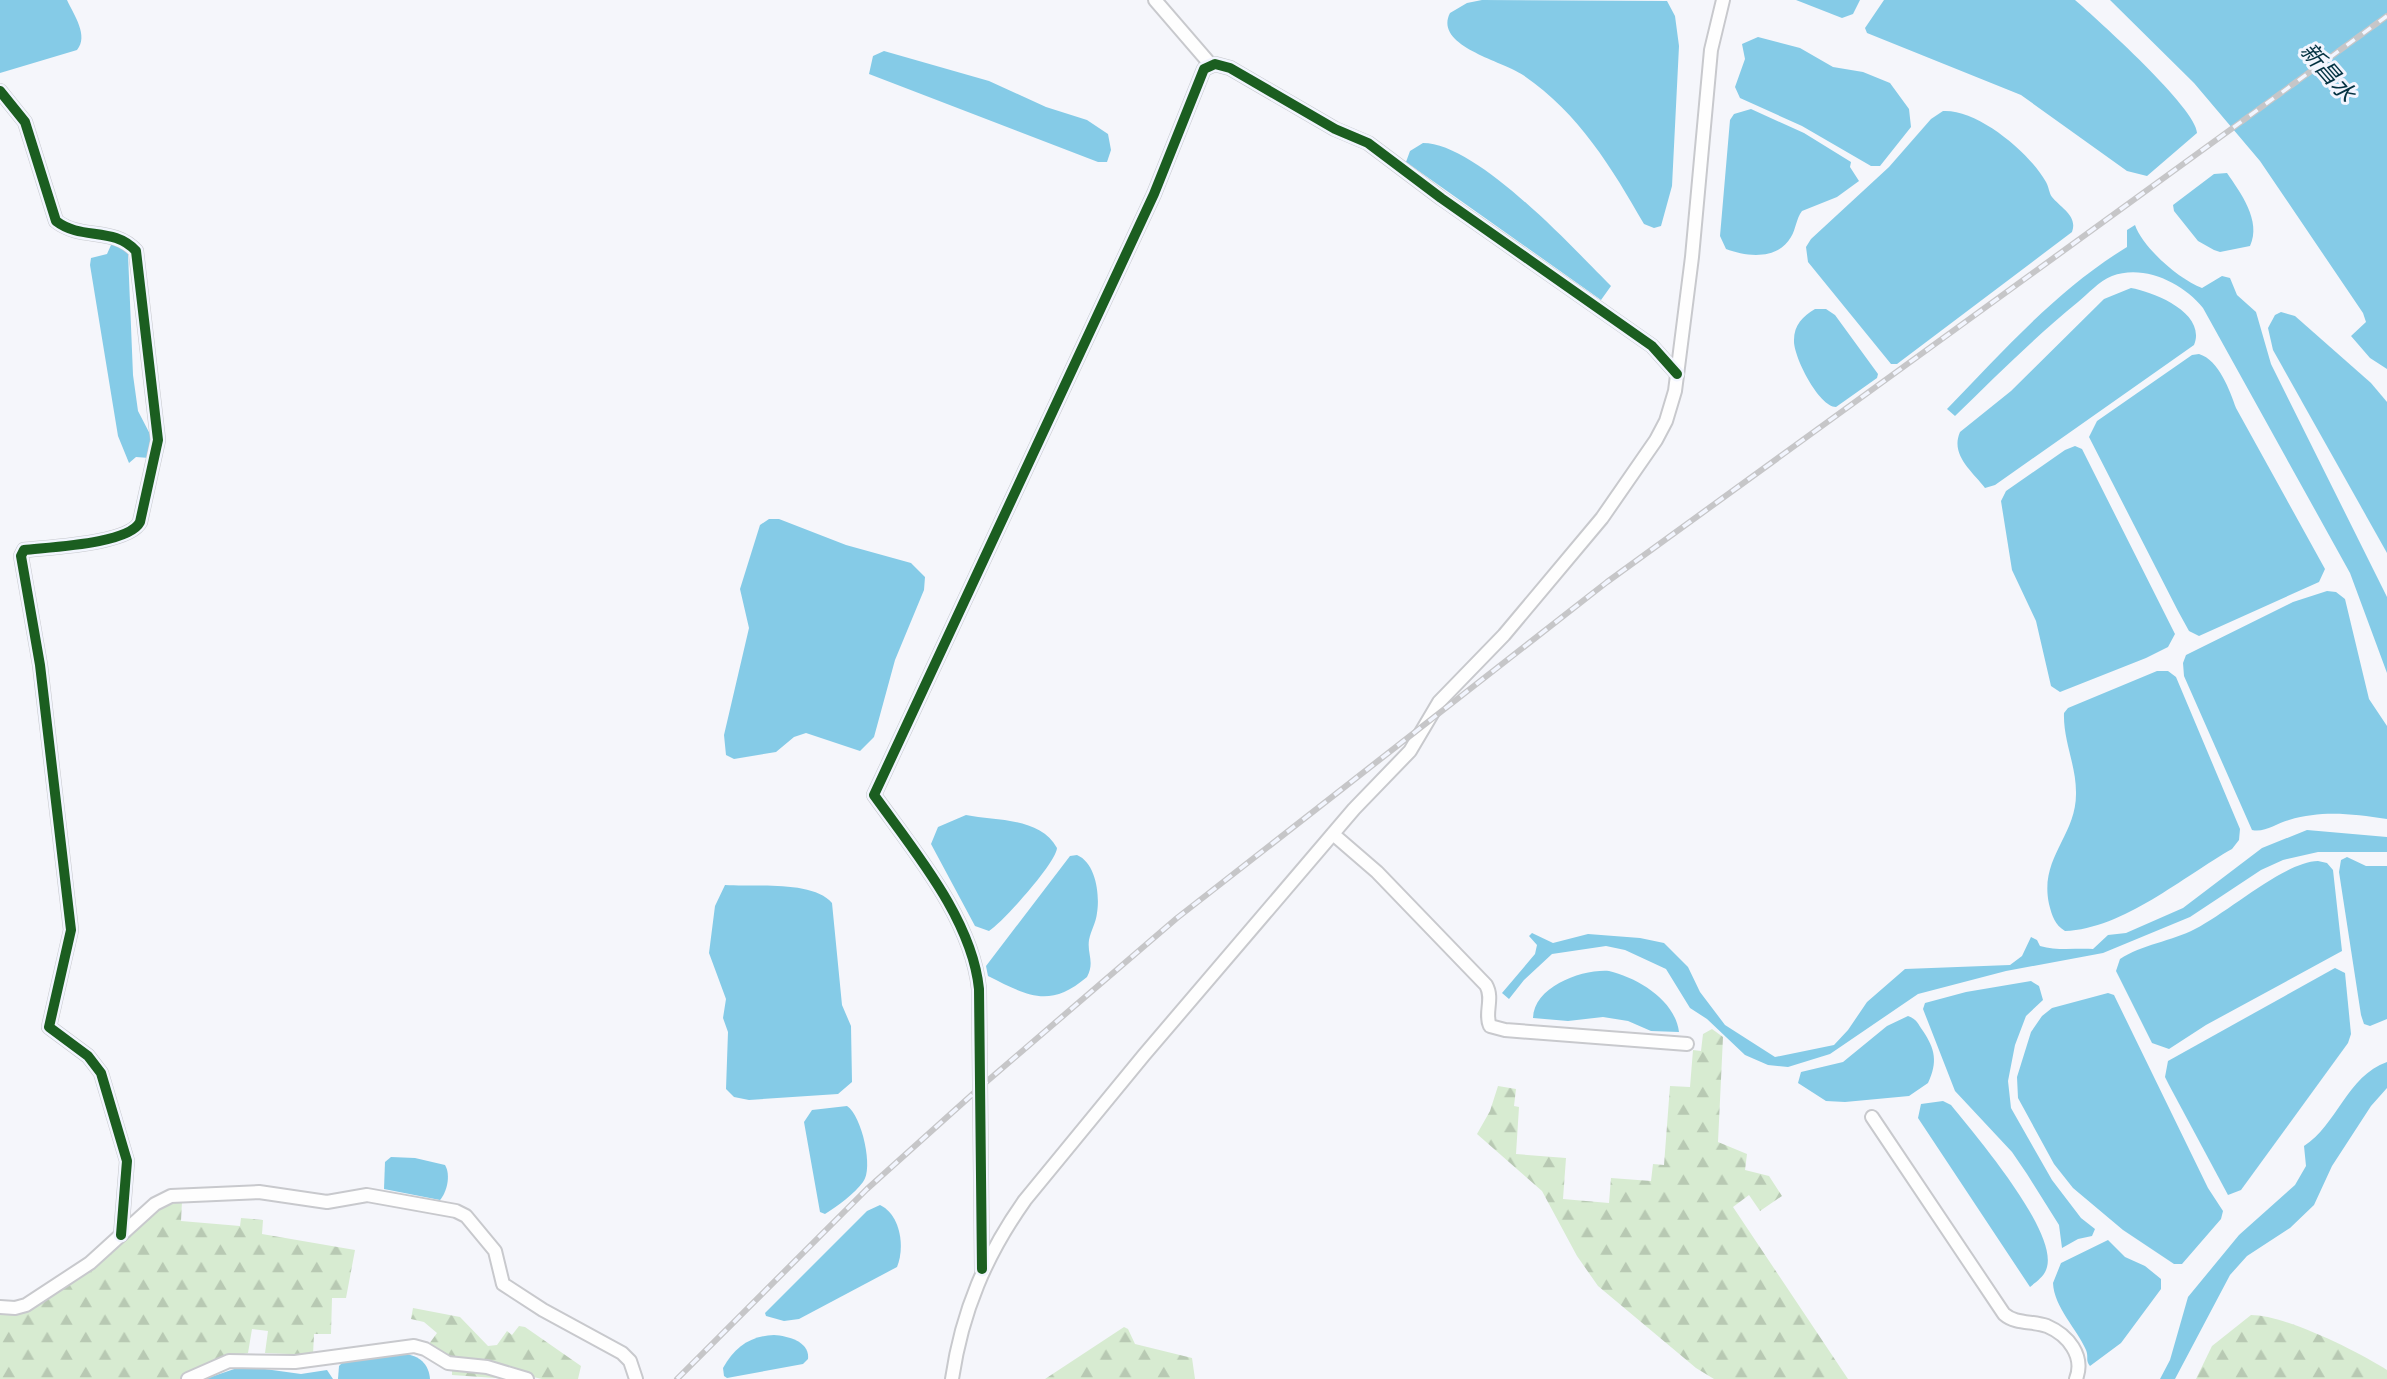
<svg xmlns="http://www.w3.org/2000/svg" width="2387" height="1379" viewBox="0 0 2387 1379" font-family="'PT Sans','Noto Sans SC',sans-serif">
<defs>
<pattern id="forest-firs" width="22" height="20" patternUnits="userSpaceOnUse" patternTransform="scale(1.75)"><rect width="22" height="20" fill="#d7ebd1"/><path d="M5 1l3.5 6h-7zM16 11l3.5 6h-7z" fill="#b8c9b3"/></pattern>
</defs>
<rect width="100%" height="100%" fill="#f5f6fb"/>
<g fill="url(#forest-firs)">
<polygon points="1712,1029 1723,1037 1718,1142 1747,1154 1745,1170 1769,1176 1782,1196 1760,1211 1749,1195 1733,1207 1848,1379 1714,1379 1696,1368 1598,1286 1577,1256 1542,1191 1477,1134 1490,1111 1498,1086 1516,1089 1514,1106 1519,1107 1516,1154 1566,1158 1563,1199 1609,1203 1611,1178 1651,1181 1653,1164 1664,1165 1670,1086 1690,1087 1693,1050 1701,1051 1703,1034"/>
<polygon points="182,1201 181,1221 240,1226 241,1218 263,1220 262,1234 355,1250 346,1298 332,1298 331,1334 314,1334 313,1355 265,1353 268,1331 252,1329 248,1353 223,1358 180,1379 0,1379 0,1313 10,1315 25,1312 160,1208"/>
<polygon points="413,1308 460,1317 488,1346 497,1345 507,1331 512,1335 519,1326 525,1327 581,1366 578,1379 542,1379 445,1357 429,1344 437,1333 424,1322 411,1319"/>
<path d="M2251,1315c34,0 106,36 136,55v9h-191l16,-33z"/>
<polygon points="1124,1327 1128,1329 1135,1344 1192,1358 1195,1379 1045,1379"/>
<polygon points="452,1366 478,1368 511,1379 452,1375"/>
</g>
<g fill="#85cbe7">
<path d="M0,0h67c7,15 22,36 10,50l-77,23z"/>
<path d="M1482,0l185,1 8,15 4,30 -7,140 -11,40 -7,2 -10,-4c-32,-56 -66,-112 -121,-149 -20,-14 -90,-29 -73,-62l17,-10z"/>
<polygon points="1796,0 1860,0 1853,14 1842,18"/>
<path d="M1884,0h191c22,19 123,110 122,133l-50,43 -20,-5 -106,-76 -154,-62 -2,-5z"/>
<polygon points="2110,0 2387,0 2387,369 2370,358 2351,336 2366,322 2363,313 2260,161 2194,83"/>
<polygon points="1758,37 1800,48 1833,67 1863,72 1890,83 1909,109 1911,127 1880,166 1871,166 1802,126 1740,98 1735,87 1745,59 1742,44"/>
<polygon points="884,51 989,81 1046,107 1087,120 1108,134 1111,150 1107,162 1098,162 869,74 873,56"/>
<path d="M1751,109l53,24 47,29 -1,5 9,14 -22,16 -35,14c-6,8 -6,18 -11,26 -13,23 -44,20 -65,12l-6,-13 10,-116 4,-6z"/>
<path d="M1943,111c35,-2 87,42 103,71 3,5 3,11 6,15 9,11 26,19 20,35l-175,132h-6l-83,-102 -2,-15 5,-8 78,-72 42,-48z"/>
<path d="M1423,143c54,0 150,105 188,143l-10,14 -195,-138 4,-11z"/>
<path d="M2227,173c13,19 35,48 23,73l-30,6 -6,-2 -16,-9 -24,-30 -1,-6 41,-31z"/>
<path d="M2135,225c8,23 45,55 67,63l20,-12 8,2 7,17 19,17 15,52 116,233v76l-37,-100 -147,-265c-20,-25 -59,-44 -91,-32 -13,5 -24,18 -34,26 -44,36 -83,75 -123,114l-8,-7c56,-58 111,-120 180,-162v-17z"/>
<polygon points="111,245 118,245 128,254 133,375 138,411 152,438 149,458 136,457 129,463 118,436 90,265 91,258 107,254"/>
<path d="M2131,288c23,4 76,25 63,57l-199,140 -10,3c-13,-17 -35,-33 -25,-56l51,-41 93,-92z"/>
<path d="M1815,309h11l9,6 43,59 -1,4 -41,29c-17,0 -43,-51 -42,-67 0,-15 9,-24 21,-31z"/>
<polygon points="2281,312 2295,316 2371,383 2387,402 2387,553 2273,350 2268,328 2275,315"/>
<path d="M2199,354c20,6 31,37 37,54l89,161 -6,13 -120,54 -10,-5 -11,-20 -89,-174 8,-16 95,-66z"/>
<polygon points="2075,446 2082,449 2175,634 2168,647 2146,658 2060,692 2051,686 2036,621 2012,570 2001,501 2006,491 2065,450"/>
<polygon points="769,519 779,519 846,545 911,563 925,577 924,590 895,660 874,737 860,751 806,733 794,737 776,752 734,759 726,755 724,735 749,628 740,589 760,525"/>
<path d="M2327,591l9,1 9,7 24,100 18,27v93c-35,-5 -64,-9 -98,1 -12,3 -24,13 -37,10l-68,-154 -1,-13 3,-8 107,-53z"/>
<path d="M2157,671h11l8,6 64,152 -1,11 -7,9c-48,27 -109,80 -167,82 -10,-6 -13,-15 -16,-27 -10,-47 28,-68 27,-112 0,-27 -13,-52 -12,-79l4,-5z"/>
<path d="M966,815c30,6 74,2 91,33 -1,15 -54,74 -68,83l-14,-5 -44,-82 7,-17z"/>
<path d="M2307,830l80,7v15h-69l-35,8 -22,10 -71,47 -87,36 -97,18 -88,23 -88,60 -42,13 -20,-2 -23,-10 -38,-36 -17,-11 -24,-39 -41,-19 -19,-4 -54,8 -28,26 -15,19 -7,-6 33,-39 2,-9 -8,-9 3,-3 21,10 35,-9 52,4 24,5 24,24 12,25 25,33 50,32 59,-12 14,-15 19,-28 38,-33 105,-4 12,-9 9,-19 6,3 3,6c17,5 35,2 53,3l15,-14 18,-2 57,-25 79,-60z"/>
<path d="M1077,855c19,8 23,40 20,58 -1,10 -6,17 -8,27 -2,14 6,22 -2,37 -38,32 -59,19 -99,-1l-2,-10 84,-110z"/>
<polygon points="2347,857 2366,866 2387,866 2387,1019 2370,1026 2364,1024 2361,1015 2339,872 2341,860"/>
<path d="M2318,861l9,2 6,7 9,81 -136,74 -37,24 -17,-6 -36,-72 4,-12c21,-14 52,-18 75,-30 35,-18 89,-67 123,-68z"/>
<path d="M725,885c28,2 88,-5 107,18l10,102 9,21 1,56 -14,12 -89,6 -15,-3 -8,-8 2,-57 -5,-14 3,-19 -17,-46 6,-47z"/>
<polygon points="2335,968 2345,973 2351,1034 2348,1043 2241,1190 2228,1195 2169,1085 2165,1077 2168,1061"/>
<path d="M1609,971c29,7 66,29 70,61l-28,-1 -23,-10 -25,-4 -35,4 -35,-3c1,-32 50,-49 76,-47z"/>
<polygon points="2031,981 2039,986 2043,1000 2026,1016 2015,1045 2008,1081 2011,1108 2052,1180 2081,1218 2095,1229 2092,1236 2078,1239 2062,1248 2059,1225 2027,1174 2012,1152 1955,1091 1923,1009 1925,1003 1966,992"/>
<polygon points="2108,993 2114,995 2208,1188 2223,1211 2221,1219 2182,1264 2174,1264 2123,1230 2073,1188 2054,1164 2018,1098 2017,1077 2031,1032 2042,1016 2052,1008"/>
<path d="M1908,1016c9,3 10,8 15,15 12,18 15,31 5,52l-19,13 -64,6 -19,-1 -28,-18 3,-11 42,-10 44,-36z"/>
<path d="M2387,1062v26l-16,18 -39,60 -18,39 -24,23 -43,28 -17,19 -55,104h-15l10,-19 18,-63 51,-62 56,-50 11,-19 -2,-20c33,-21 43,-70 83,-84z"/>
<path d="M1943,1101l8,4c24,30 106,125 96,162 -2,9 -10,14 -17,20l-112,-169 3,-14z"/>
<path d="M847,1106c15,10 27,63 16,76 -9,12 -25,24 -38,32l-5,-2 -16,-90 8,-12z"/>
<path d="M391,1157l24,1 30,7c6,10 2,27 -5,35l-56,-11 1,-27z"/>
<path d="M880,1205c21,10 25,43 17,62l-98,52 -15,2 -18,-5 -1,-3 102,-102z"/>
<path d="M2108,1240l17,17 20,9 16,13v10l-40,54 -31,23c-5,-6 -1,-8 -4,-16 -9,-21 -32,-43 -33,-67l8,-20z"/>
<path d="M774,1335c15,1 36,7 34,24l-5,5 -76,14 -3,-2 -1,-8c12,-21 27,-32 51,-33z"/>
<path d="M404,1354c15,1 25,10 26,25h-92l1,-13 5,-5z"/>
<polygon points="243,1366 301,1374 327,1370 333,1379 205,1379"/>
</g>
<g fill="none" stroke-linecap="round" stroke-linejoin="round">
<g stroke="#c8c9cd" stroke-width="16">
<g id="street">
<polyline points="1155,0 1211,65"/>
<path d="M0,91l25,31 31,99c26,20 57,5 80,30l22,189 -18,82c-11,22 -91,25 -116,28l-3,6 19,109 31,265 -22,97 39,29 13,17 26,88 -6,74"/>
<path d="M1333,834l44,38 109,113c8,14 -2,28 4,41l15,4 182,14"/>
<path d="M1872,1117l132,197c11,10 29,7 43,12 21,9 38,30 29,53"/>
<path d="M982,1269l-3,-280c-7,-70 -65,-138 -105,-194l280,-601 50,-125 11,-5 15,4 105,61 33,14 73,55 211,148 25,28"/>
<polyline points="0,1307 15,1308 26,1305 90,1263 155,1204 171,1196 259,1192 327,1202 367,1195 456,1211 466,1216 495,1251 503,1284 543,1310 622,1353 630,1361 636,1379"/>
<polyline points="188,1379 229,1361 295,1362 414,1346 425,1349 448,1363 487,1367 527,1379"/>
<path d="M952,1379c10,-68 34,-124 73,-179l119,-145 210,-246 56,-58 29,-49 65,-67 98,-117 54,-78 10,-19 9,-30 17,-134 19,-207 12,-50"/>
</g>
</g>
<use href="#street" stroke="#fefefe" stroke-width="12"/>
<g stroke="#c6c6c8" stroke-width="6">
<polyline id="rail" points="677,1379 867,1189 985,1083 1177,918 1607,582 2387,16"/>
</g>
<use href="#rail" stroke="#f2f5fe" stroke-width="3.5" stroke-dasharray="10" stroke-linecap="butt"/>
<g stroke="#f2f5fe" stroke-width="15">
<g id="cycleway">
<path d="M0,91l25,31 31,99c26,20 57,5 80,30l22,189 -18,82c-11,22 -91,25 -116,28l-3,6 19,109 31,265 -22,97 39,29 13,17 26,88 -6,74"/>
<path d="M982,1269l-3,-280c-7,-70 -65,-138 -105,-194l280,-601 50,-125 11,-5 15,4 105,61 33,14 73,55 211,148 25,28"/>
</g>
</g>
<use href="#cycleway" stroke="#1b5e20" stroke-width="10"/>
</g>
<g text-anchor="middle" stroke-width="6" stroke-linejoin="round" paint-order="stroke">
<g font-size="23" font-style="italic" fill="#033242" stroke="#f2f5fe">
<text transform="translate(2328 72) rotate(49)" y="8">新昌水</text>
</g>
</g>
</svg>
